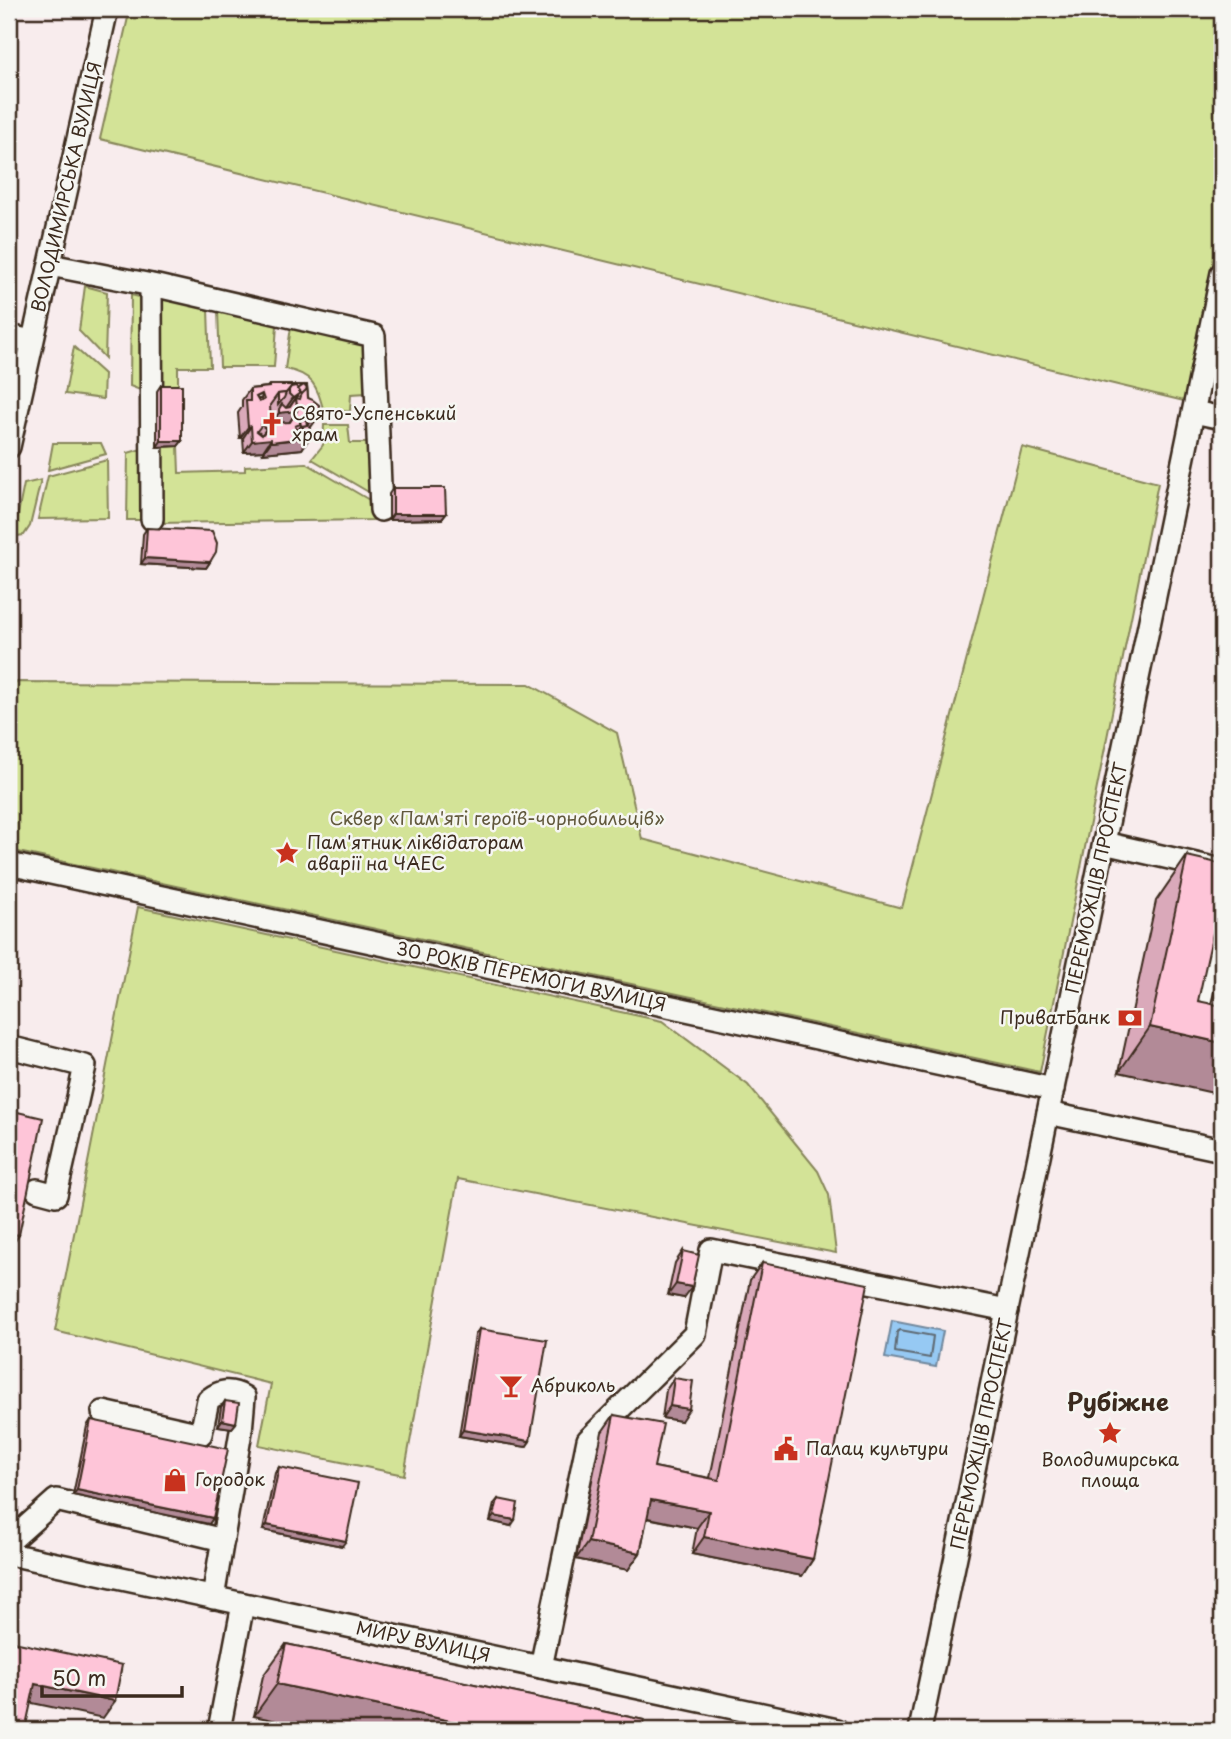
<svg xmlns="http://www.w3.org/2000/svg" width="1231" height="1739" viewBox="0 0 1231 1739" font-family="'Playpen Sans',sans-serif">
<rect width="100%" height="100%" fill="#f8eced"/>
<filter id="ink" filterUnits="userSpaceOnUse"><feTurbulence type="fractalNoise" baseFrequency=".0143" numOctaves="2"/><feDisplacementMap in="SourceGraphic" scale="14" xChannelSelector="R" yChannelSelector="G"/><feConvolveMatrix kernelMatrix="1 2 1 2 8 2 1 2 1" color-interpolation-filters="sRGB"/></filter>
<g filter="url(#ink)">
<g fill="#d3e397" stroke="#87865a" stroke-width="2">
<polygon points="130,9 1222,9 1222,221 1184,401 100,139"/>
<polygon points="85,286 107,292 105,358 79,331"/>
<polygon points="131,295 148,299 148,393 130,386"/>
<polygon points="157,295 208,309 210,367 178,367 178,390 157,391"/>
<polygon points="218,310 277,325 274,367 220,367"/>
<path d="M291,327l75,17 1,49 -16,1 -1,17 -26,1c-7,-25 -10,-38 -39,-43z"/>
<polygon points="74,347 104,374 103,399 65,394"/>
<polygon points="324,425 348,425 350,443 370,443 372,494 312,459 323,445"/>
<polygon points="53,443 101,443 106,454 48,470"/>
<polygon points="178,446 179,473 245,471 245,466 306,463 371,501 373,520 157,523 157,447"/>
<polygon points="148,447 146,520 127,520 128,453"/>
<polygon points="1022,447 1158,483 1040,1072 9,850 9,682 529,684 617,733 642,839 902,908"/>
<polygon points="107,460 108,518 38,519 48,476"/>
<polygon points="41,480 30,526 24,535 17,536 14,534 24,484"/>
<polygon points="138,907 662,1021 748,1085 818,1171 829,1195 836,1253 458,1179 404,1475 259,1445 271,1384 55,1331"/>
</g>
<polygon fill="#96c9f3" stroke="#72899e" stroke-width="2" points="892,1321 943,1331 936,1367 885,1358"/>
<g fill="none" stroke-linecap="round" stroke-linejoin="round">
<polygon stroke="#5f6a73" stroke-width="2" points="900,1330 933,1336 930,1358 895,1352 897,1332"/>
<g stroke="#3b2a1e" stroke-width="26">
<g id="minor">
<polyline points="50,265 157,286 374,336 381,510"/>
<polyline points="151,285 152,519"/>
<polyline points="9,336 32,341"/>
<polyline points="1194,412 1222,418"/>
<polyline points="9,447 107,9"/>
<polyline points="1104,843 1222,870"/>
<polyline points="9,864 1053,1089"/>
<polyline points="1222,915 1194,1024 1222,1030"/>
<polyline points="9,1047 85,1066 56,1195 37,1190"/>
<polyline points="1048,1113 1222,1150"/>
<path d="M103,1412l98,22 7,-34c13,-10 22,-11 36,-3l-3,34 -28,167"/>
<polyline points="9,1542 56,1500 223,1540"/>
<polyline points="9,1554 837,1730"/>
<polyline points="541,1667 588,1440 695,1334 711,1250 1007,1310"/>
<polyline points="219,1730 243,1604"/>
<polyline points="920,1730 1222,273"/>
</g>
</g>
<use href="#minor" stroke="#f6f6f2" stroke-width="21"/>
</g>
<g fill="#daa9ba" stroke="#3b2a1e" stroke-width="2" fill-rule="evenodd">
<polygon points="161,385 182,441 178,446 157,447 157,391"/>
<path d="M269,385h38l4,42 -2,1 1,9 -8,12 -39,4v-2l-19,1 -1,-14h-3l-2,-25 4,-6v-7l8,-11 17,-2zM262,394l-1,5h-4l-1,-2z"/>
<polygon points="393,488 446,514 442,519 389,520 389,494"/>
<polygon points="147,528 210,562 206,568 141,564 143,534"/>
<polygon points="1187,856 1198,1001 1119,1072 1156,901"/>
<polygon points="683,1251 684,1298 668,1295 675,1263"/>
<polygon points="762,1263 813,1559 802,1576 692,1554 697,1528 647,1518 640,1553 628,1570 576,1559 602,1432 614,1415 654,1467 710,1478 750,1280"/>
<polygon points="479,1329 530,1441 526,1447 459,1436 475,1335"/>
<polygon points="674,1378 681,1421 662,1418 666,1390"/>
<polygon points="225,1401 236,1423 232,1428 218,1426 221,1407"/>
<polygon points="91,1420 213,1518 209,1524 73,1495 87,1426"/>
<polygon points="279,1467 342,1546 263,1530 275,1473"/>
<polygon points="498,1499 511,1526 490,1521 494,1504"/>
<polygon points="286,1644 644,1720 254,1716 263,1676"/>
</g>
<g fill="#b28a97" stroke="#3b2a1e" stroke-width="2">
<polygon points="300,393 286,412 297,411 282,433 263,435 279,413 283,412 293,398"/>
<polygon points="319,416 311,427 301,434 309,423"/>
<polygon points="307,425 310,437 302,449 263,453 271,442 291,440 301,426"/>
<polygon points="251,426 243,438 240,438 248,427"/>
<polygon points="266,429 271,439 263,451 244,452 252,441 258,440"/>
<polygon points="161,441 182,441 178,446 157,447"/>
<polygon points="393,514 446,514 442,519 389,520"/>
<polygon points="145,558 210,562 206,568 141,564"/>
<polygon points="1150,1027 1222,1043 1222,1095 1119,1072"/>
<polygon points="9,1233 19,1235 15,1241 9,1239"/>
<polygon points="676,1284 692,1287 684,1298 668,1295"/>
<polygon points="670,1406 689,1409 681,1421 662,1418"/>
<polygon points="222,1420 236,1423 232,1428 218,1426"/>
<polygon points="463,1430 530,1441 526,1447 459,1436"/>
<polygon points="77,1490 213,1518 209,1524 73,1495"/>
<polygon points="651,1500 709,1511 697,1528 639,1516"/>
<polygon points="494,1516 515,1520 511,1526 490,1521"/>
<polygon points="267,1525 346,1541 342,1546 263,1530"/>
<polygon points="704,1537 813,1559 802,1576 692,1554"/>
<polygon points="588,1542 640,1553 628,1570 576,1559"/>
<polygon points="35,1684 115,1701 103,1718 23,1701"/>
<polygon points="277,1684 493,1730 319,1730 254,1716"/>
</g>
<g fill="#fec5d8" stroke="#3b2a1e" stroke-width="2" fill-rule="evenodd">
<rect x="161" y="385" width="21" height="56"/>
<path d="M269,385h34l-5,4 4,4 -2,-1 -4,-6 -5,1 -5,6 -8,1 -8,11 1,18 19,-1 7,-11 -1,-13 4,1 2,-6 5,-4 -3,-4h3l1,13 5,2 6,5v11l-10,7 1,14 -39,5v-3l-19,2 -1,-15 -3,1 -2,-26h4v-12l19,-2zM262,394l2,6 -5,2 -3,-5zM306,419l1,6 -5,1 2,3 -7,2 -2,-5 5,-2v-4zM265,421l5,4 -8,10 -5,-4z"/>
<polygon points="304,385 307,389 302,394 298,389"/>
<polygon points="296,386 300,393 293,398 289,394 289,390 291,387"/>
<polygon points="286,393 284,398 278,405 278,394"/>
<polygon points="296,398 297,411 279,413 279,409 282,404 286,408 290,407"/>
<polygon points="306,419 307,425 301,426 300,420"/>
<polygon points="265,421 270,425 266,429 261,425"/>
<polygon points="393,488 445,488 446,514 393,514"/>
<polygon points="147,528 212,531 217,543 216,552 210,562 145,558"/>
<polygon points="1187,856 1222,864 1222,892 1198,1001 1222,1006 1222,1043 1150,1027"/>
<polygon points="9,1110 43,1118 19,1235 9,1233"/>
<polygon points="683,1251 699,1255 692,1287 676,1284"/>
<polygon points="762,1263 868,1284 813,1559 704,1537 709,1511 651,1500 640,1553 588,1542 614,1415 663,1424 654,1467 719,1480"/>
<polygon points="479,1329 547,1340 530,1441 463,1430"/>
<polygon points="674,1378 693,1381 689,1409 670,1406"/>
<polygon points="225,1401 239,1403 236,1423 222,1420"/>
<polygon points="91,1420 228,1449 213,1518 77,1490"/>
<polygon points="279,1467 358,1483 346,1541 267,1525"/>
<polygon points="498,1499 518,1503 515,1520 494,1516"/>
<polygon points="9,1641 122,1665 115,1701 35,1684 25,1730 9,1730"/>
<polygon points="286,1644 644,1720 642,1730 493,1730 277,1684"/>
</g>
</g>
<defs>
<g id="church-bare" transform="scale(1.89)"><path d="M-1.2-6h2.4v3.5h3.3v2.4h-3.3V6h-2.4V-.1h-3.3v-2.4h3.3Z" fill="#c8321e" stroke="#f6f6f2" stroke-width="2.5" paint-order="stroke"/></g>
<g id="sight-bare" transform="scale(1.89)"><path d="M0-6L1.8-2.2L6-1.7L2.9 1.2L3.7 5.4L0 3.3L-3.7 5.4L-2.9 1.2L-6-1.7L-1.8-2.2Z" fill="#c8321e" stroke="#f6f6f2" stroke-width="2.5" paint-order="stroke"/></g>
<g id="bank-bare" transform="scale(1.89)"><path d="M-6-4H6V4H-6ZM0-2.3a2.3 2.3 0 1 0 0 4.6a2.3 2.3 0 1 0 0-4.6Z" fill="#c8321e" stroke="#f6f6f2" stroke-width="2.5" paint-order="stroke"/></g>
<g id="bar-bare" transform="scale(1.89)"><path d="M-6-5H6L.8 .8V4.5H3.5V6h-7V4.5H-.8V.8Z" fill="#c8321e" stroke="#f6f6f2" stroke-width="2.5" paint-order="stroke"/></g>
<g id="civic-bare" transform="scale(1.89)"><path d="M-.6-6.5H3V-4.5H.6V-3L4-1V1h2V6H-6V1h2V-1L-.6-3ZM-1.2 2.5V6h2.4V2.5Z" fill="#c8321e" stroke="#f6f6f2" stroke-width="2.5" paint-order="stroke"/></g>
<g id="shop-bare" transform="scale(1.89)"><path d="M-5-2.5h2.3a2.7 3.5 0 0 1 5.4 0H5L5.5 6h-11ZM-1.5-2.5h3a1.5 2.3 0 0 0-3 0Z" fill="#c8321e" stroke="#f6f6f2" stroke-width="2.5" paint-order="stroke"/></g>
</defs>
<g fill-rule="evenodd">
<use href="#church-bare" x="272" y="424"/>
<use href="#sight-bare" x="287" y="853"/>
<use href="#bank-bare" x="1130" y="1018"/>
<use href="#bar-bare" x="511" y="1386"/>
<use href="#sight-bare" x="1110" y="1433"/>
<use href="#civic-bare" x="786" y="1449"/>
<use href="#shop-bare" x="175" y="1480"/>
</g>
<g text-anchor="middle" stroke-width="5" stroke-linejoin="round" paint-order="stroke">
<g font-size="18" fill="#3b2a1e" stroke="#f6f6f2">
<text transform="translate(67 187) rotate(-77)" y="6">ВОЛОДИМИРСЬКА ВУЛИЦЯ</text>
<text transform="translate(1097 878) rotate(-78)" y="6">ПЕРЕМОЖЦІВ ПРОСПЕКТ</text>
<text transform="translate(531 977) rotate(12)" y="6">30 РОКІВ ПЕРЕМОГИ ВУЛИЦЯ</text>
<text transform="translate(982 1434) rotate(-78)" y="6">ПЕРЕМОЖЦІВ ПРОСПЕКТ</text>
<text transform="translate(423 1642) rotate(12)" y="6">МИРУ ВУЛИЦЯ</text>
</g>
<g font-size="18" fill="#3b2a1e" stroke="#f6f6f2" text-anchor="start">
<text x="292" y="420">Свято-Успенський<tspan x="292" dy="21">храм</tspan></text>
<text x="307" y="849">Пам'ятник ліквідаторам<tspan x="307" dy="21">аварії на ЧАЕС</tspan></text>
<text x="1110" y="1024" text-anchor="end">ПриватБанк</text>
<text x="531" y="1392">Абриколь</text>
<text x="806" y="1455">Палац культури</text>
<text x="1110" y="1466" text-anchor="middle">Володимирська<tspan x="1110" dy="21">площа</tspan></text>
<text x="195" y="1486">Городок</text>
</g>
<g font-size="18" fill="#61583c" stroke="#f6f6f2">
<text x="497" y="825">Сквер «Пам'яті героїв-чорнобильців»</text>
</g>
<g font-size="24" font-weight="bold" fill="#3b2a1e" stroke="#f6f6f2">
<text x="1118" y="1411">Рубіжне</text>
</g>
</g>
<rect width="1231" height="1739" fill="none" stroke="#f6f6f2" stroke-width="35"/>
<rect x="18" y="18" width="1196" height="1704" fill="none" stroke="#3b2a1e" stroke-width="2.5" filter="url(#ink)"/>
<path d="M42 1686v10h140v-10" fill="none" stroke="#3b2a1e" stroke-width="3.5"/>
<text x="52" y="1686" font-size="21" fill="#3b2a1e" stroke="#f6f6f2" stroke-width="5" paint-order="stroke">50 m</text>
</svg>
